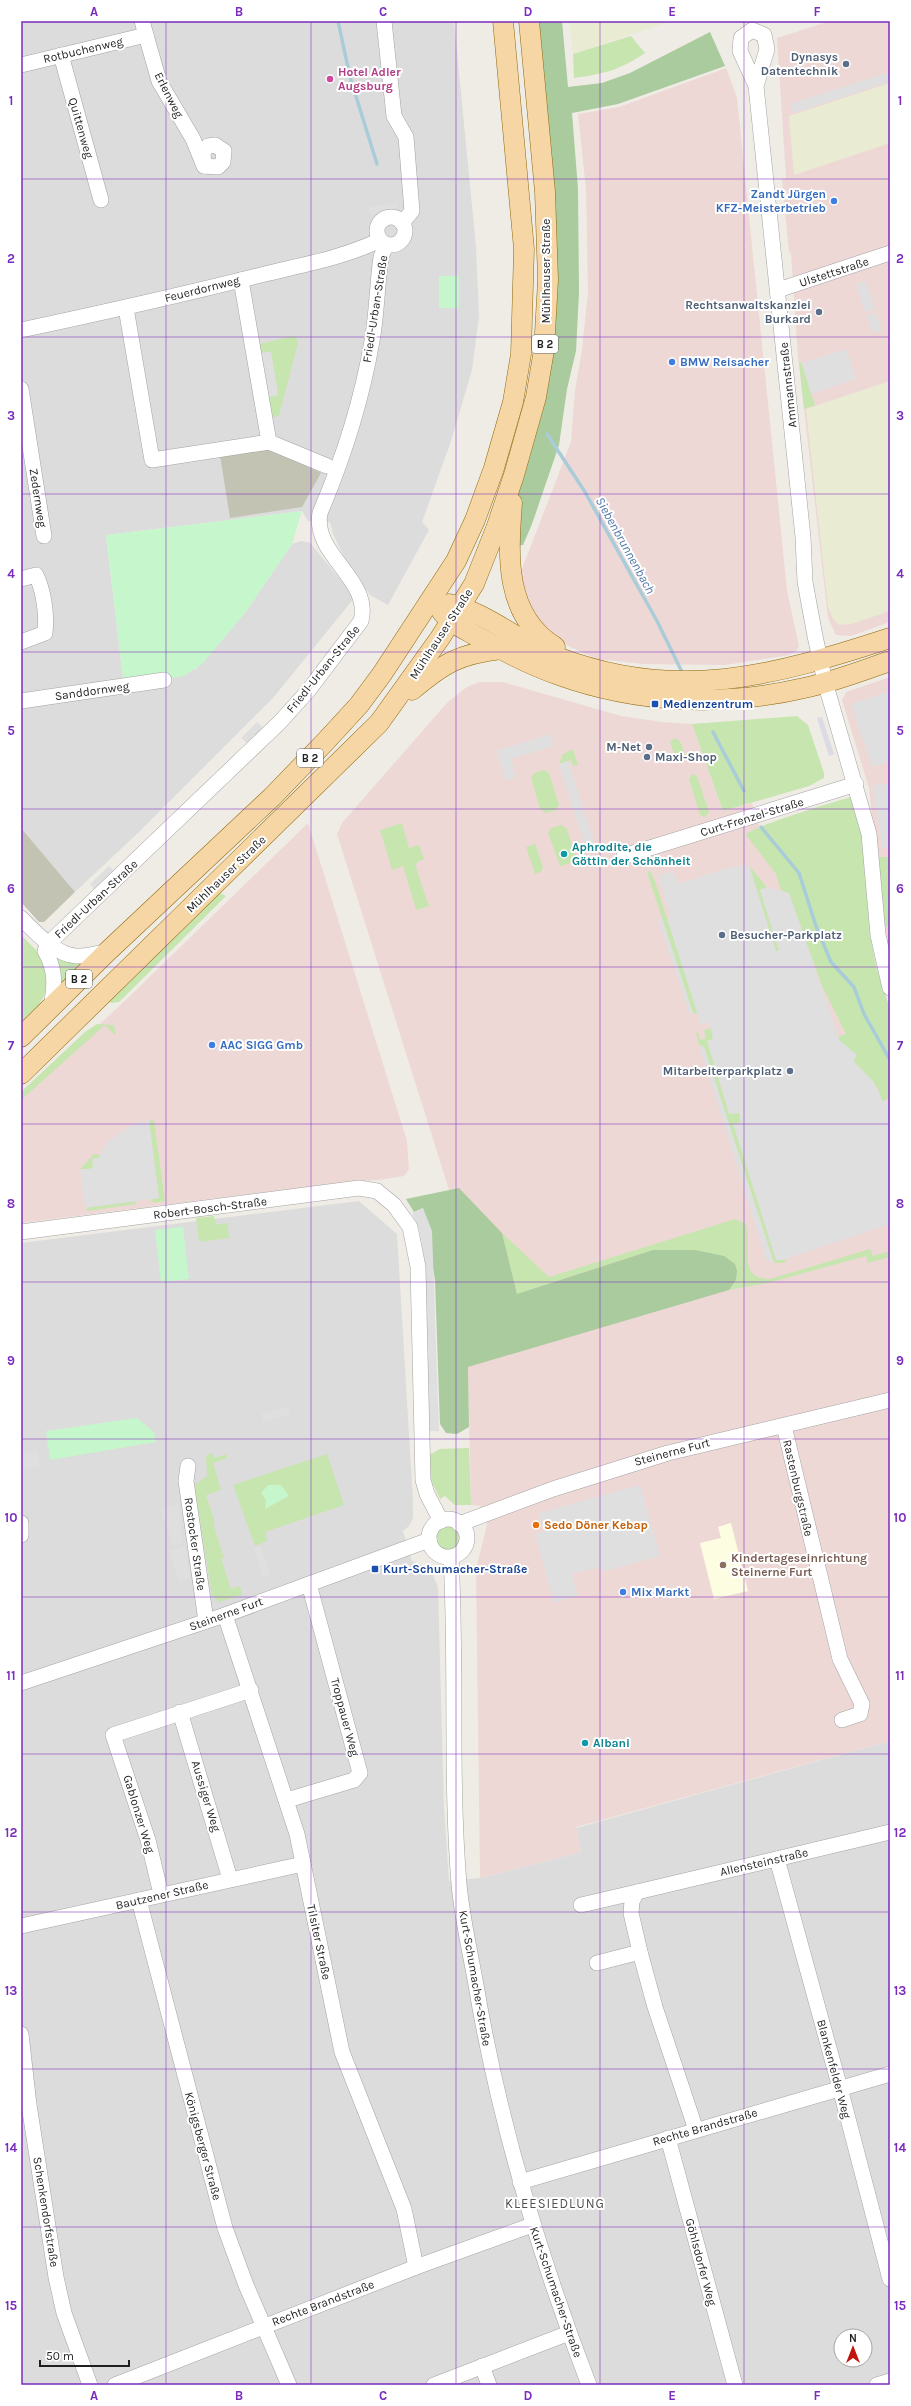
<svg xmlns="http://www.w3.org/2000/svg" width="911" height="2406" viewBox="0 0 911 2406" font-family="Karla,sans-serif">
<rect width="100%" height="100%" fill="#efece6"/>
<g fill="#dddcdc" fill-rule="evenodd">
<polygon points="21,21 454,21 476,247 479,316 472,370 451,441 422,522 429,530 388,605 370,595 348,565 333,534 330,522 308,521 302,511 106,535 124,686 196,669 245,613 292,544 301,541 310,543 355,597 273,698 140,831 75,892 21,828"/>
<path d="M359,1201l38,33 16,267v17l-4,8 -6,5 9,30 10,4 10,8 6,14 6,220 5,74 31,-3 101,-26 -5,-24 314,-87v644h-869v-1142zM841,2336h24v24h-24z"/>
</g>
<g fill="#eed8d6">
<polygon points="830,21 890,21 890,622 851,636 836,635 828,618 798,356 791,253 789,252 782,180 786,178 777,38"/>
<polygon points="726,68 737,98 787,590 799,646 797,650 790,655 725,665 644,664 596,659 558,641 530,611 518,579 571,442 575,390 582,350 588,292 586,189 578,114 619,107"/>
<polygon points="890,677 890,965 886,948 869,788 842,700 846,692"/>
<polygon points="479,682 503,682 621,716 662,722 692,724 723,811 752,803 763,837 890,1069 890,1741 576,1827 581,1852 480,1878 476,1569 487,1525 480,1506 471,1505 468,1367 501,1355 337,834 342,823 447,703 467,687"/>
<polygon points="308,823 407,1141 409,1169 404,1176 379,1180 354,1181 21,1223 21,1098 132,994"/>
</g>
<polygon fill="#fcfde1" points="731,1523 748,1591 714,1599 700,1543 721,1538 718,1527"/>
<g fill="#c2c3b2">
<polygon points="266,447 321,473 302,507 230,518 220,455"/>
<polygon points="21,828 75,892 44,922 39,922 21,902"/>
</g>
<g fill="#e9ecd2">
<polygon points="569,21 671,21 573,54"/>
<polygon points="890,83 890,143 794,175 789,116"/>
<polygon points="890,381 890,611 851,624 839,625 833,619 828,607 806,409"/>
</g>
<g fill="#c7e5af">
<path d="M631,36l14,17c-25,17 -42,21 -71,25l-1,-24z"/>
<polygon points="293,336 297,338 298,343 279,416 273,417 268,397 278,395 271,352 256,353 255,345"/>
<polygon points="799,362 801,362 815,405 804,409"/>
<polygon points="797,716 808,725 824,773 824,778 809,786 723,811 692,724"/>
<polygon points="674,738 680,741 686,757 676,760 670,742"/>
<polygon points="573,749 578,765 573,766 571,760 559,764 563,754"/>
<polygon points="544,770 549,773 559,805 556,810 546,813 540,809 531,778 534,773"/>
<polygon points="692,774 697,776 709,812 705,817 700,815 689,779"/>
<path d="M851,797l4,2 10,52 -1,13 6,71 6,31 14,43v93l-1,-3 -7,2 -4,-12 -25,-28 4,-6 -27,-16 16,-5 -24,-48 -33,-92 -7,-1 -6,-19 -30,-39c3,-8 91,-34 105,-38z"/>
<polygon points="402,823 409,848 419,845 424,859 417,862 416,867 428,904 430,906 416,910 403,866 392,870 380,830"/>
<polygon points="561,825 567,829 576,858 575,862 560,866 548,833 551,828"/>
<polygon points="535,844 543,867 541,872 535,874 526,847"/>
<polygon points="879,857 890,857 890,926 884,927"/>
<polygon points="749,866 767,887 760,890 779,951 776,952"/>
<polygon points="650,871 655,881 698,1014 693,1013 647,872"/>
<polygon points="220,893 226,896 119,1002 111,1003 108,1000"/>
<polygon points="21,935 40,954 48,967 46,992 36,1010 21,1025"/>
<polygon points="49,950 85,960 61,986"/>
<polygon points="97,1024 114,1025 116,1036 105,1025 21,1100 21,1092 85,1032"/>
<polygon points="711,1028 713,1039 707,1041 730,1114 739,1113 741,1122 734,1125 776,1260 786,1260 785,1263 775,1263 773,1260 704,1047 699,1045 696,1033 698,1032 700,1040 706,1038 704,1030"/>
<polygon points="154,1120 165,1201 153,1203 151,1199 159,1198 149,1121"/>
<polygon points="94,1154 100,1155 99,1158 92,1159 126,1202 135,1201 136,1204 88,1211 86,1208 88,1169 80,1169"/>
<polygon points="214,1216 216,1225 227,1223 229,1238 199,1242 196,1218"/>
<path d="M735,1219l11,5c7,22 -10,55 24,55l100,-30 3,7 17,-5v6l-22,6 -2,-7 -98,27 -39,7 7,-10 -83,-30 -136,44 -15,-61 47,44z"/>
<polygon points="469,1448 471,1505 455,1505 445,1496 440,1499 431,1480 429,1455 440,1449"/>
<polygon points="212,1453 215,1458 226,1454 227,1458 213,1463 221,1490 206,1495 215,1522 213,1523 224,1558 221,1558 231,1589 240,1586 242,1595 219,1602 212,1595 195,1489 196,1484 207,1476 206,1456"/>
<polygon points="327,1454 344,1505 265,1532 267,1541 255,1546 233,1485"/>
<circle cx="448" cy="1538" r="15"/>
</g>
<g fill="#a9cb9d">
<polygon points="529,21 562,21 568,87 602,83 630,73 710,32 725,66 618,104 572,113 578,189 579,292 576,351 567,389 559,445 532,524 523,545 516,546 514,475 544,350"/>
<polygon points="459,1188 502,1233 517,1294 653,1250 695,1250 724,1256 735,1264 737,1271 736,1280 729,1290 468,1367 469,1427 457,1434 446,1433 440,1424 435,1280 423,1208 414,1212 406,1199"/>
</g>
<g fill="#c6f6cc">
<rect x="439" y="276" width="20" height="32"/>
<polygon points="302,511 292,544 245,613 203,663 184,676 124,686 106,535"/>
<polygon points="183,1227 189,1279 161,1282 155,1230"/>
<polygon points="137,1418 154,1432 156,1442 50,1460 46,1431"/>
<polygon points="268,1485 281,1485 289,1496 265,1509 266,1500 261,1493"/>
</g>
<g fill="#dfdfdf">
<polygon points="890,72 890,82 793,113 790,104"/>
<polygon points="397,203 398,211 370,215 369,207"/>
<polygon points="865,281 875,309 865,312 856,284"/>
<polygon points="876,313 882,330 872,333 866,316"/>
<polygon points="846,349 856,379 811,394 802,363"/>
<polygon points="271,352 278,395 268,397 261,353"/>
<polygon points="890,691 890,761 872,767 851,704"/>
<polygon points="257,722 264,729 248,744 241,738"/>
<polygon points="550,734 554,746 511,759 516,777 506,781 496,751"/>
<polygon points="568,761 595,846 586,849 559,764"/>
<polygon points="890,784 890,848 882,848 873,785"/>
<polygon points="749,865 776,951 779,951 760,890 767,887 789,893 840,1041 857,1055 853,1061 874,1082 882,1101 889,1099 890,1102 890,1224 782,1260 776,1260 733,1124 741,1122 739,1113 729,1114 707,1041 713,1039 711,1028 708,1022 701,1025 667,918 671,917 658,875 673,871 678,884 727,868"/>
<polygon points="109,866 115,872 96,891 90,884"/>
<polygon points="662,918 693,1013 690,1015 658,920"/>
<polygon points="699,1045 704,1047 773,1260 767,1262"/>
<polygon points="149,1121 159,1198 85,1208 80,1170 93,1168 92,1159 99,1158 106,1143 134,1123"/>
<polygon points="423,1208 432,1231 439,1431 429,1431 423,1251 419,1228 412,1213"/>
<polygon points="288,1406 290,1414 264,1422 261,1414"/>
<polygon points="38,1451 40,1467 21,1470 21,1453"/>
<polygon points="640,1485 660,1556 602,1572 600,1567 572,1574 578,1596 554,1603 535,1534 544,1531 539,1513"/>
<polygon points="178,1504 183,1543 173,1546 161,1509"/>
<polygon points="185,1546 190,1578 179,1582 169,1551"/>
<polygon points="260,1546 270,1573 264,1579 254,1548"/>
</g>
<polygon fill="#dbdae5" points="822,717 834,754 829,756 817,718"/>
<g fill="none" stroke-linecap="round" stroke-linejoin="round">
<g stroke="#a9ccd9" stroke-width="3.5">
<polyline points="338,21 350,77 377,164"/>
<polyline points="547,434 585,492 657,621 681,670"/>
<polyline points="713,732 744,791"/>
<polyline points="761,827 799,873 816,926 831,962 854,987 864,1014 890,1060"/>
</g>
<g stroke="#a3a3a3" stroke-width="16">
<g id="minor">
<polyline points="142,21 159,81 193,139 204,166"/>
<polyline points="384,21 394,116 406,137 412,211 402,223"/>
<polyline points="61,55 101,200"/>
<polyline points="21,65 146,35"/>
<polyline points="756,86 767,49 764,35 752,30 741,38 740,51 756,86 803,537 805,582 815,636 825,682 869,834 878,935 890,988"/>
<polygon points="215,145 224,151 223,162 218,167 204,166 203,152 208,146"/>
<circle cx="391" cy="231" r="14"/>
<polyline points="241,280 269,442"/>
<polyline points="778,290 890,253"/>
<polyline points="126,308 152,460 269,442 327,466"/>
<path d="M21,330c80,-17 160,-35 240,-55 40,-10 82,-17 119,-35"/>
<polyline points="21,389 44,536"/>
<path d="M21,579l15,-4c8,16 11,41 9,58l-24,9"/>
<polyline points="21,701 164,680"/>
<polyline points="624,856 856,784"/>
<path d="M21,918c14,14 35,37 55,38 10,1 21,-3 31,-4"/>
<path d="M51,1007c4,-21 5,-37 -6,-56l3,-7 232,-222 28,-31 53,-70c11,-42 -49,-66 -41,-108 23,-54 42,-114 52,-172 5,-28 5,-56 9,-84l5,-12"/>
<polyline points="21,1232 359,1188 377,1191 394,1205 410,1227 418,1267 423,1480 427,1494 441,1521"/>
<polyline points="784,1426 840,1659 862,1704 860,1714 842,1720"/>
<polyline points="188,1466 186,1481 206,1621"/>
<circle cx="448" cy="1538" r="19"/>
<polyline points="21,1523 21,1535"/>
<polyline points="459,1524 553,1489 668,1453 890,1400"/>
<path d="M451,1557c6,109 -1,218 8,327 3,34 11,67 17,101 23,137 63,270 113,400"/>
<polyline points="225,1615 297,1834 342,2052 404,2209 416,2267"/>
<polyline points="21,1683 225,1615 429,1540"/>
<polyline points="180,1712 230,1879"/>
<polyline points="287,1800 354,1780 360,1773 309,1584"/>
<polyline points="777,1859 840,2088 890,2279"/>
<polyline points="161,1894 148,1840 113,1735 251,1690"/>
<polyline points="139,1900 225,2228 246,2285 289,2385"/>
<polyline points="581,1905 637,1892"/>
<polyline points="21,1926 303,1864"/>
<polyline points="597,1963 640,1952"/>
<polyline points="21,2034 29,2105 56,2277 64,2313 90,2385"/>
<polyline points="696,2130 655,2007 640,1952 631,1913 632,1901 637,1892 890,1832"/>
<polyline points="668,2138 735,2385"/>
<polyline points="520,2182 890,2074"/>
<polyline points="482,2366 489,2385"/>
<polyline points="115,2385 416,2267 532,2225"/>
<polyline points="434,2385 569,2333"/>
<polyline points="877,2385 890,2381"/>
</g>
</g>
<g stroke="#8f690b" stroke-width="21">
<g id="major">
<path d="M512,503c-4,53 -8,112 43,144"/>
<path d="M449,604c39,9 71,39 108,53 121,46 216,19 333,-19"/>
<path d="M442,612l9,10c35,19 70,40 108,53 78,28 164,32 245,13 29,-6 58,-17 86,-27"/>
<path d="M412,690c32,-27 47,-36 89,-41"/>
<polyline points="21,1037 107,952 272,797 325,742 359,705 382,674 456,561 475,520 494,468 513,402 521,354 524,249 503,21"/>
<polyline points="21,1074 379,723 440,638 474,584 497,526 514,475 536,397 544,350 548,280 545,192 529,21"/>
</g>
</g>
<use href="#minor" stroke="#fff" stroke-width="15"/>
<use href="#major" stroke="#f5d6a4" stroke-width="20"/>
</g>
<path fill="none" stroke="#7b2cbf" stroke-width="1" stroke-opacity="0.55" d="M166,21v2364M311,21v2364M456,21v2364M600,21v2364M744,21v2364M21,179h869M21,337h869M21,494h869M21,652h869M21,809h869M21,967h869M21,1124h869M21,1282h869M21,1439h869M21,1597h869M21,1754h869M21,1912h869M21,2069h869M21,2227h869"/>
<g fill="#5c6f8a" stroke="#fff" stroke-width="1.5">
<circle cx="846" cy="64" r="4"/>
<circle cx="819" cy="312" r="4"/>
<circle cx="649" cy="747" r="4"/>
<circle cx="647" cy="757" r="4"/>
<circle cx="722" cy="935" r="4"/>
<circle cx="790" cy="1071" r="4"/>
</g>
<circle fill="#d1479c" stroke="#fff" stroke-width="1.5" cx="330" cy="79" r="4"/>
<g fill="#3f7fe0" stroke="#fff" stroke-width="1.5">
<circle cx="834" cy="201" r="4"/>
<circle cx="672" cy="362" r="4"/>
<circle cx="212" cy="1045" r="4"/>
<circle cx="623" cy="1592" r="4"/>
</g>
<g fill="#1a4fb4" stroke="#fff" stroke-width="1.5">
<rect x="651" y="700" width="8" height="8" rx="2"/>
<rect x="371" y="1565" width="8" height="8" rx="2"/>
</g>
<g fill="#0f9aa8" stroke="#fff" stroke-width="1.5">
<circle cx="564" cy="854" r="4"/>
<circle cx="585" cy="1743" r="4"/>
</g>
<circle fill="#e8710a" stroke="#fff" stroke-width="1.5" cx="536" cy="1525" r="4"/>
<circle fill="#8d6e63" stroke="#fff" stroke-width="1.5" cx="723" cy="1565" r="4"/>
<g text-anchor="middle" stroke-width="4" stroke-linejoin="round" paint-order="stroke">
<g fill="#fff" stroke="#626262" stroke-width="1">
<rect x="532" y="335" width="26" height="18" rx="3"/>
<rect x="297" y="749" width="26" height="18" rx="3"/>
<rect x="66" y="970" width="26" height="18" rx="3"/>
</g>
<g font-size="11" font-weight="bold" fill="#1f1f1f">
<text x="545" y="348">B 2</text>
<text x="310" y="762">B 2</text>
<text x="79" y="983">B 2</text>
</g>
<g font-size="12" fill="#1f1f1f" stroke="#fff">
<text transform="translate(83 50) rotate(-13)" y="4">Rotbuchenweg</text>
<text transform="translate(169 95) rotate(63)" y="4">Erlenweg</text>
<text transform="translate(81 128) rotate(74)" y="4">Quittenweg</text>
<text transform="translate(546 271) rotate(-90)" y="4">Mühlhauser Straße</text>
<text transform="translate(834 272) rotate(-18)" y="4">Ulstettstraße</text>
<text transform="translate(202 289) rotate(-14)" y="4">Feuerdornweg</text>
<text transform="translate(375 309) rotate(-81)" y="4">Friedl-Urban-Straße</text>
<text transform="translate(788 385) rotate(-96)" y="4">Ammannstraße</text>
<text transform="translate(38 498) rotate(81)" y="4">Zedernweg</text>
<text transform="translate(441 634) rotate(-57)" y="4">Mühlhauser Straße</text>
<text transform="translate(323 669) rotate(-51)" y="4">Friedl-Urban-Straße</text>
<text transform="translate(92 691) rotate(-8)" y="4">Sanddornweg</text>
<text transform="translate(752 817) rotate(-17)" y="4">Curt-Frenzel-Straße</text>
<text transform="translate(226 874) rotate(-44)" y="4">Mühlhauser Straße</text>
<text transform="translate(96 899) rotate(-43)" y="4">Friedl-Urban-Straße</text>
<text transform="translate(210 1208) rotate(-7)" y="4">Robert-Bosch-Straße</text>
<text transform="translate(672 1452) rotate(-15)" y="4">Steinerne Furt</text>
<text transform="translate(798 1488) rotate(77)" y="4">Rastenburgstraße</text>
<text transform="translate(195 1544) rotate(82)" y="4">Rostocker Straße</text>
<text transform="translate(226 1614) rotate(-20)" y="4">Steinerne Furt</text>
<text transform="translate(345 1717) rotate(75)" y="4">Troppauer Weg</text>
<text transform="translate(206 1796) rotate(73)" y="4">Aussiger Weg</text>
<text transform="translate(139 1814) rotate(73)" y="4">Gablonzer Weg</text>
<text transform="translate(764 1862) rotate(-13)" y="4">Allensteinstraße</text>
<text transform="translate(162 1895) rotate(-13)" y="4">Bautzener Straße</text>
<text transform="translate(319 1942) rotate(78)" y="4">Tilsiter Straße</text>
<text transform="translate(475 1978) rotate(80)" y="4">Kurt-Schumacher-Straße</text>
<text transform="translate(834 2069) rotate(75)" y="4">Blankenfelder Weg</text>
<text transform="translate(705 2127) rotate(-16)" y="4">Rechte Brandstraße</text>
<text transform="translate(203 2146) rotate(75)" y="4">Königsberger Straße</text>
<text transform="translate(46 2212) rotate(81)" y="4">Schenkendorfstraße</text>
<text transform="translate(701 2262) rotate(75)" y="4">Göhlsdorfer Weg</text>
<text transform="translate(556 2292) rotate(71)" y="4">Kurt-Schumacher-Straße</text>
<text transform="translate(323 2303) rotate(-21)" y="4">Rechte Brandstraße</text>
</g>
<g font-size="12" font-weight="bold" fill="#4e5e75" stroke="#fff" text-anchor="end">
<text x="838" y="61">Dynasys<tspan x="838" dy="14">Datentechnik</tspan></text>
<text x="811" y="309">Rechtsanwaltskanzlei<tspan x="811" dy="14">Burkard</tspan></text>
<text x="641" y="751">M-Net</text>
<text x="655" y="761" text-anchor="start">Maxi-Shop</text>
<text x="730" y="939" text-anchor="start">Besucher-Parkplatz</text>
<text x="782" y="1075">Mitarbeiterparkplatz</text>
</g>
<g font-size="12" font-weight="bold" fill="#b23c85" stroke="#fff" text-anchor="start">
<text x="338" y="76">Hotel Adler<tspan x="338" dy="14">Augsburg</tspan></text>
</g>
<g font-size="12" font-weight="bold" fill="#366cbe" stroke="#fff" text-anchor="start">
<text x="826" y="198" text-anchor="end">Zandt Jürgen<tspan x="826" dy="14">KFZ-Meisterbetrieb</tspan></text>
<text x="680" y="366">BMW Reisacher</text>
<text x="220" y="1049">AAC SIGG Gmb</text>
<text x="631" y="1596">Mix Markt</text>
</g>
<g font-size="12" font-weight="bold" fill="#164399" stroke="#fff" text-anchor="start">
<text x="663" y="708">Medienzentrum</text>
<text x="383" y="1573">Kurt-Schumacher-Straße</text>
</g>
<g font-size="12" font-weight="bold" fill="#0d838f" stroke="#fff" text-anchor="start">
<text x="572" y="851">Aphrodite, die<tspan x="572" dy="14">Göttin der Schönheit</tspan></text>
<text x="593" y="1747">Albani</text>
</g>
<g font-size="12" font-weight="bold" fill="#c56008" stroke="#fff" text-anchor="start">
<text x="544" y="1529">Sedo Döner Kebap</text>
</g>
<g font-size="12" font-weight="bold" fill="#785e54" stroke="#fff" text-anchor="start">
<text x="731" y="1562">Kindertageseinrichtung<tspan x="731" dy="14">Steinerne Furt</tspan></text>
</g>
<g font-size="13" font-style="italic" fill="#5279a8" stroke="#fff">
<text transform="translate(626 545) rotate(61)" y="5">Siebenbrunnenbach</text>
</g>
<g font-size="13" letter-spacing="1" fill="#525252" stroke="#fff">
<text x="555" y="2208">KLEESIEDLUNG</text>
</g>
</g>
<rect width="911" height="2406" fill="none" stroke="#ffffff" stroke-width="44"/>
<g transform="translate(853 2348)"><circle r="19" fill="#ffffff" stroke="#a5a5a5"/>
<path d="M0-3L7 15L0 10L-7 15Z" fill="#c0160e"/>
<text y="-6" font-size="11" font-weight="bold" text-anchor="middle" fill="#1f1f1f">N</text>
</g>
<path d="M40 2360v6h89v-6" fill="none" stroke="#1f1f1f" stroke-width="2"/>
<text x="46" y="2360" font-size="12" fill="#1f1f1f" stroke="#ffffff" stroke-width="3" paint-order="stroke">50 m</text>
<rect x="22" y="22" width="867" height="2362" fill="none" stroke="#7b2cbf" stroke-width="1.5"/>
<g font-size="13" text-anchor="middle" font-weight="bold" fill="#7b2cbf">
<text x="94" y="16">A</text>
<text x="239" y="16">B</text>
<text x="383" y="16">C</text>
<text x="528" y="16">D</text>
<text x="672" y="16">E</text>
<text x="817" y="16">F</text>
<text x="11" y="105">1</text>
<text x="900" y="105">1</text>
<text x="11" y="263">2</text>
<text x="900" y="263">2</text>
<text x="11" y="420">3</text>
<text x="900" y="420">3</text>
<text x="11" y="578">4</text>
<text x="900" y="578">4</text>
<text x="11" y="735">5</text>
<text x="900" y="735">5</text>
<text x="11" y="893">6</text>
<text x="900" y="893">6</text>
<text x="11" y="1050">7</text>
<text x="900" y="1050">7</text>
<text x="11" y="1208">8</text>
<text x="900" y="1208">8</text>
<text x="11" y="1365">9</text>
<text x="900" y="1365">9</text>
<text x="11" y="1522">10</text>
<text x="900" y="1522">10</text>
<text x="11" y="1680">11</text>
<text x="900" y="1680">11</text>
<text x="11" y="1837">12</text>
<text x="900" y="1837">12</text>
<text x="11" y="1995">13</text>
<text x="900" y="1995">13</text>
<text x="11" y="2152">14</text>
<text x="900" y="2152">14</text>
<text x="11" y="2310">15</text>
<text x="900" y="2310">15</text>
<text x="94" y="2400">A</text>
<text x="239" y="2400">B</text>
<text x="383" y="2400">C</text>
<text x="528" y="2400">D</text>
<text x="672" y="2400">E</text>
<text x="817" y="2400">F</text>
</g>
</svg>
